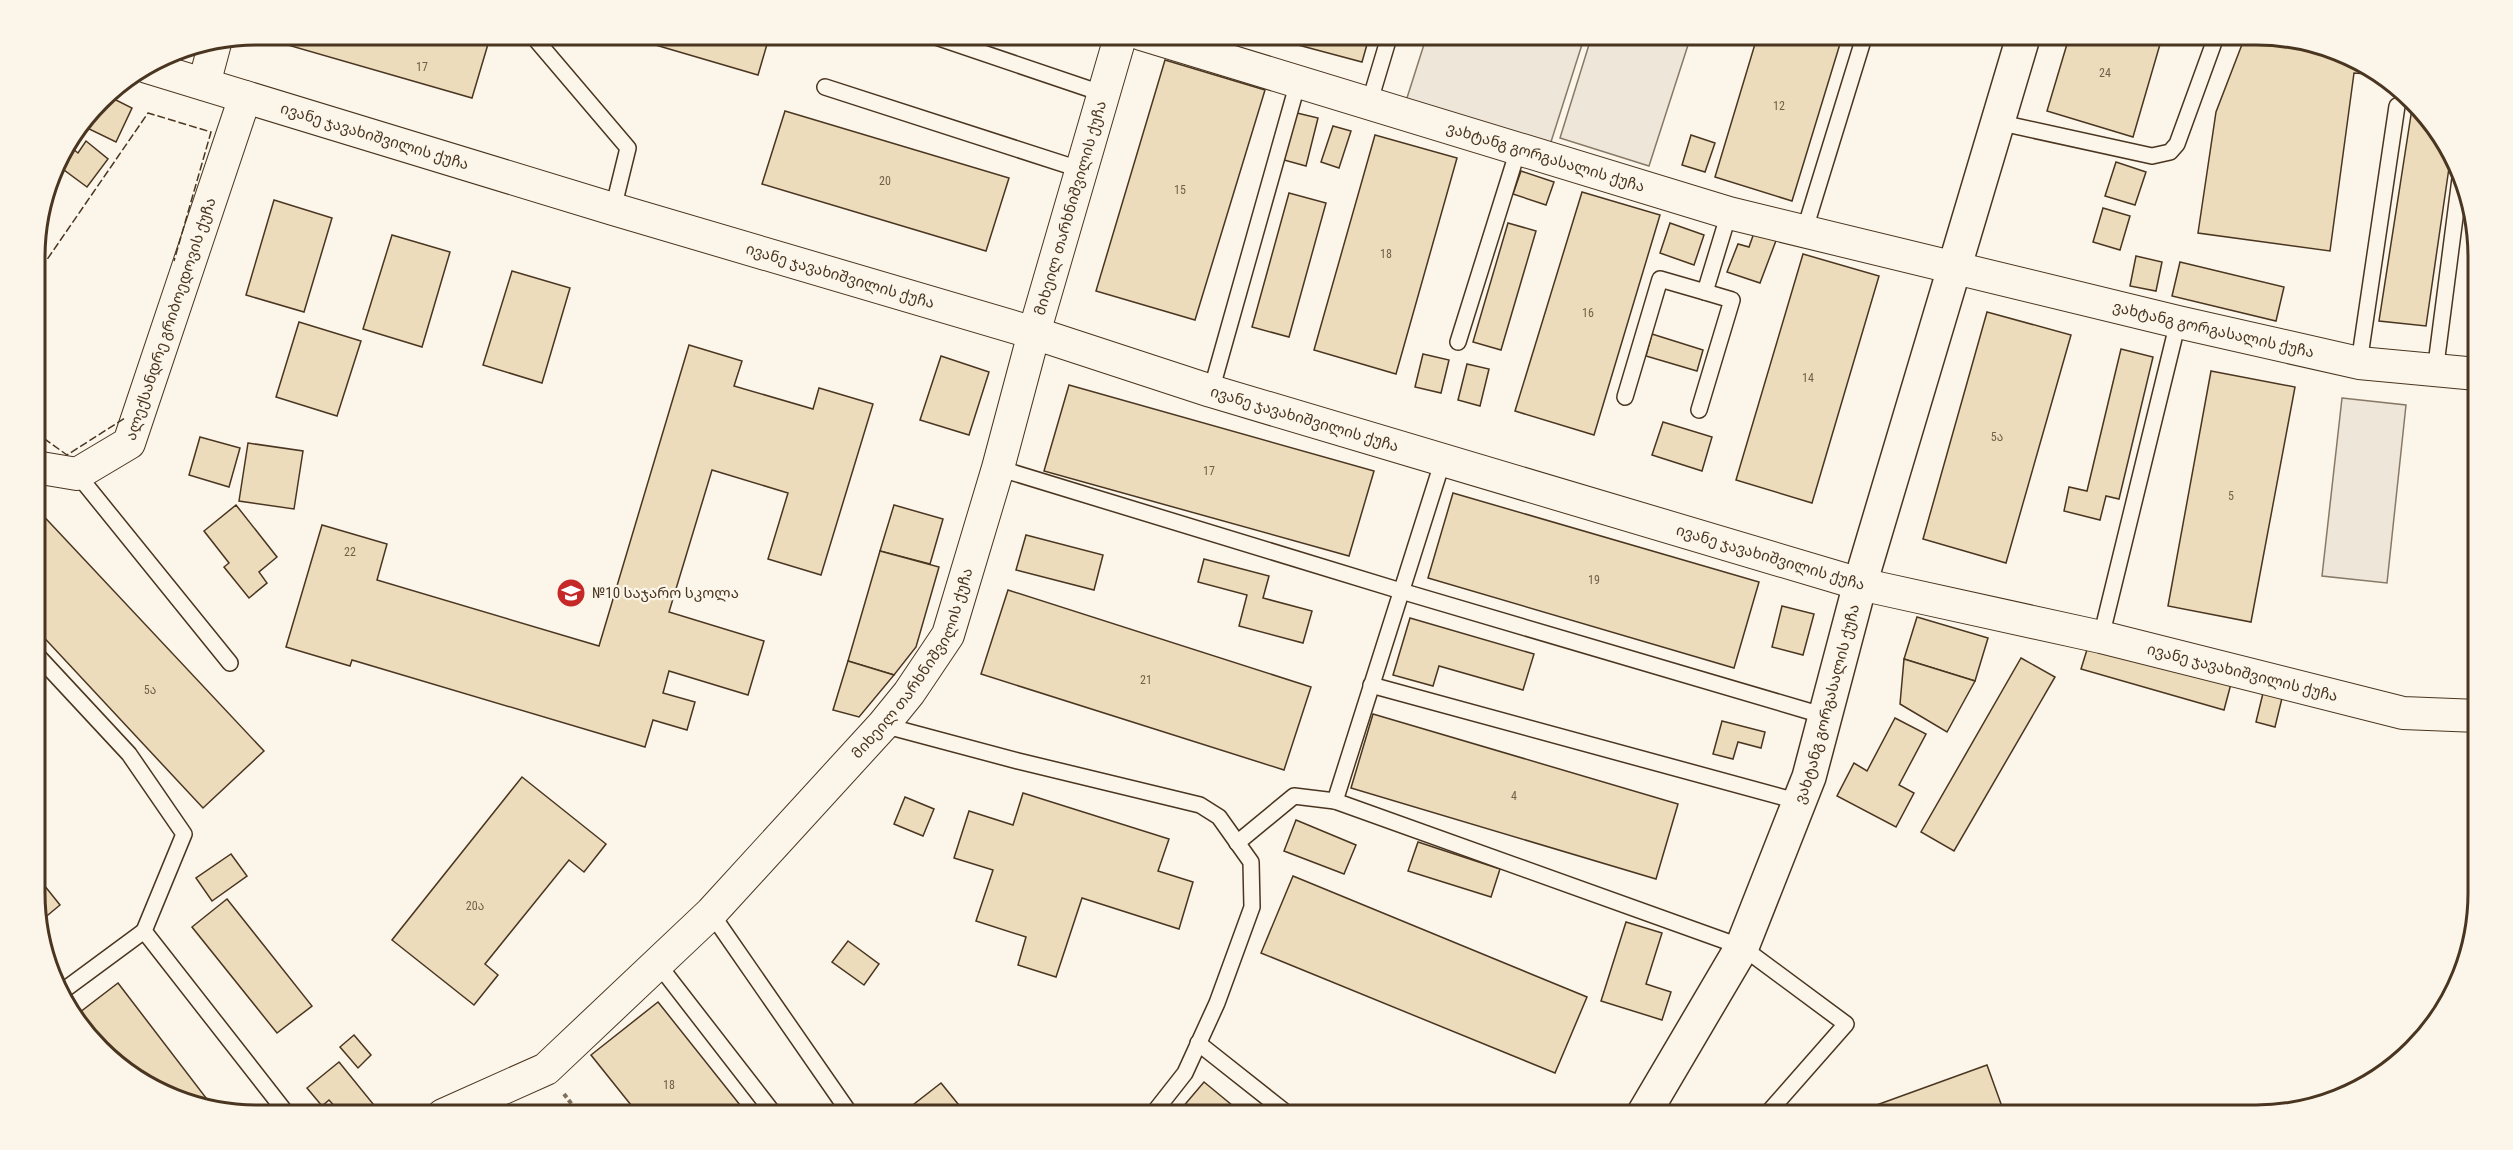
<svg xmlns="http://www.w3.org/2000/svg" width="2513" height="1150" viewBox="0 0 2513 1150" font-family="'Roboto Condensed','Noto Sans Georgian',sans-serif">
<rect width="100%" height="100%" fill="#fbf6e9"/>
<g fill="#ede6d9" stroke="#887966" stroke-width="1.5">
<polygon points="1427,35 1585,35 1550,145 1406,101"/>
<polygon points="1592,35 1667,35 1689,42 1649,166 1560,138"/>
<polygon points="2342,398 2406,405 2387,583 2322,576"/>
</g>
<g fill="#ecdcbc" stroke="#4a3520" stroke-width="1.5">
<polygon points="491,34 472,98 253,35 257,34"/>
<polygon points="618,34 770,34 758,75"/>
<polygon points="1285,34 1370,34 1362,62 1283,41"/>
<polygon points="1758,34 1843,34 1792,201 1715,177"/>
<polygon points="2070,34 2163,34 2133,137 2047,111"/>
<polygon points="2246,34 2341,52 2381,75 2354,73 2330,251 2198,233 2216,112"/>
<polygon points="1165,60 1265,90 1195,320 1096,291"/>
<polygon points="106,95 132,108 116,142 83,126"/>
<polygon points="2413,102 2433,122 2451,154 2426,326 2379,321"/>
<polygon points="785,111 1009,178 986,251 762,184"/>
<polygon points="1297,113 1318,118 1306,166 1284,160"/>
<polygon points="1333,126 1351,131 1339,168 1321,162"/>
<polygon points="1375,135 1457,158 1396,374 1314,350"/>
<polygon points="1691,135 1715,143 1705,172 1682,165"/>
<polygon points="86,141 108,159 87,187 56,164 68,145 78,153"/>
<polygon points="2116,162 2146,172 2135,205 2105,196"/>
<polygon points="1521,171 1554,182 1546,205 1513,194"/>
<polygon points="1582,192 1660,215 1594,435 1515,411"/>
<polygon points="1289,193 1326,203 1289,337 1252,327"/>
<polygon points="274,200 332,218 304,312 246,295"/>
<polygon points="2103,208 2130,216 2120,250 2093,242"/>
<polygon points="1508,223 1536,231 1501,350 1473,342"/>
<polygon points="1670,223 1704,235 1694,265 1660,253"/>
<polygon points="1755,230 1777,238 1760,283 1727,272 1738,244 1749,247"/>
<polygon points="392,235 450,252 422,347 363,329"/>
<polygon points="1803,254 1879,276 1812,503 1736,480"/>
<polygon points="2136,256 2162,262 2156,291 2130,286"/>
<polygon points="2180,262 2284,287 2276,321 2172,296"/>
<polygon points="512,271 570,288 542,383 483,365"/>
<polygon points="1987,312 2071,335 2006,563 1923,539"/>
<polygon points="299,322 361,341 337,416 276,397"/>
<polygon points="1652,334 1703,350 1697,371 1646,356"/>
<polygon points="689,345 742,361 734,386 813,409 819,388 873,404 821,575 768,559 788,493 712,470 669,612 764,641 748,695 669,671 663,693 695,702 687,730 653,720 645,747 352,660 350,666 286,647 322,525 387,544 377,580 599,646"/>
<polygon points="2121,349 2153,357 2119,499 2106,496 2100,520 2064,511 2069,487 2087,491"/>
<polygon points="1423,354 1449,360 1441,393 1415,387"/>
<polygon points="941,356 989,372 969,435 920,420"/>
<polygon points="1467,364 1489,369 1480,406 1458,400"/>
<polygon points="2211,371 2295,387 2251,622 2168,606"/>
<polygon points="1069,385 1374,471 1349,556 1044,471"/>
<polygon points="1663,422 1712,437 1702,471 1652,455"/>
<polygon points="200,437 240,448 229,487 189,475"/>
<polygon points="248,443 303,451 294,509 239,501"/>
<polygon points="1453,493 1759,582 1734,668 1428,578"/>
<polygon points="236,505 277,557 259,572 267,583 249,598 224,567 229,563 204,531"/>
<polygon points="894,505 943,519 930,564 880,551"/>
<polygon points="36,508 264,751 203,808 36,629"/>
<polygon points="1026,535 1103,555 1094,590 1016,570"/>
<polygon points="880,551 939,567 916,647 894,675 848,661"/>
<polygon points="1204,559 1269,576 1263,598 1312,611 1303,643 1239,626 1247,595 1198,582"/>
<polygon points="1008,590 1311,687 1284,770 981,674"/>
<polygon points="1782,606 1814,614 1803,655 1772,647"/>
<polygon points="1917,617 1988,638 1975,681 1904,659"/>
<polygon points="1410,618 1534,654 1523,690 1439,666 1433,686 1393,675"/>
<polygon points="2090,640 2232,680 2224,710 2081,669"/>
<polygon points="2021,658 2055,677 1954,851 1921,832"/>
<polygon points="1904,659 1975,681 1947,732 1900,704"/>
<polygon points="848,661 894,675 859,717 833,710"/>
<polygon points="2264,689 2283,694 2275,727 2256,722"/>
<polygon points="1373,714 1678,804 1656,879 1351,788"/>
<polygon points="1895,718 1926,734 1899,785 1914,793 1896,827 1837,796 1854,763 1867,771"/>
<polygon points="1722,721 1765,732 1761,748 1738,742 1733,759 1713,754"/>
<polygon points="522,777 606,844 584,872 569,860 485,964 498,975 474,1005 392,940"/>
<polygon points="1023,793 1169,839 1158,871 1193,882 1179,929 1082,898 1056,977 1018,965 1026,937 976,921 993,870 954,858 969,811 1013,825"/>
<polygon points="905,797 934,809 923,836 894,824"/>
<polygon points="1296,820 1356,845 1344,874 1284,851"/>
<polygon points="1418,842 1500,869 1491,897 1408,871"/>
<polygon points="231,854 247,876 212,901 196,878"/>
<polygon points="36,875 60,905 37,924 36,922"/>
<polygon points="1293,876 1587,997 1555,1073 1261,953"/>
<polygon points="227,899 312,1006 277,1033 192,927"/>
<polygon points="1626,922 1662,933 1646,984 1671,992 1662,1020 1601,1001"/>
<polygon points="848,941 879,964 864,985 832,962"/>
<polygon points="118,983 213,1107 172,1098 121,1069 80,1028 75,1016"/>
<polygon points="658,1002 748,1115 639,1115 591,1055"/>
<polygon points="354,1035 371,1055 358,1068 340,1047"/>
<polygon points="339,1062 378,1110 371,1115 330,1115 338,1110 329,1100 322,1106 307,1088"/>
<polygon points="1987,1065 2005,1115 1849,1115"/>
<polygon points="1204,1082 1244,1115 1176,1115"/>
<polygon points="941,1083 967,1115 900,1115"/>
</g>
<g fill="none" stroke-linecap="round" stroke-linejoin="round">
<g stroke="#4a3520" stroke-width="18">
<g id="service">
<polyline points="531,34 628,148 613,209"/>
<polyline points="927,34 1104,94"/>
<polyline points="825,87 1082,170"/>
<polyline points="1369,104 1390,34"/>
<polyline points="1997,122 2152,156 2170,152 2177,144 2217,34"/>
<polyline points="1804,232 1865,34"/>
<polyline points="1458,342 1518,150"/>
<polyline points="2359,363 2397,106"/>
<polyline points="2435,372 2461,171"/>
<polyline points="1211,391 1298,82"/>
<polyline points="1625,397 1660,279 1705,292"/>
<polyline points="1699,410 1732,300 1705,292 1729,213"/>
<polyline points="998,468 1401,591 1825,716"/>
<polyline points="77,474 230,663"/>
<polyline points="2101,637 2178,322"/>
<polyline points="36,654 129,754 184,834 144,931"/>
<polyline points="1371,685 1800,802"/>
<polyline points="883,725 1018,761 1200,805 1219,817 1251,862 1252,907 1217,1003 1185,1073 1152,1115"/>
<polyline points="1335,801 1443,460"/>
<polyline points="1237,843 1294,796 1335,801 1742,947 1846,1024 1766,1115"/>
<polyline points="711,913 851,1115"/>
<polyline points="658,964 775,1115"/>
<polyline points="64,990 144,931 284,1110"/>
<polyline points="1198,1043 1289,1115"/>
</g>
</g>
<g stroke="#4a3520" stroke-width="34">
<g id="minor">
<path id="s1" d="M1141,34l588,179 449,109 181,41 118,11"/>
<path id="s2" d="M147,67l466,142 421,124 177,58 649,193 241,53 302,76 75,3"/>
<polyline points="204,84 215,43"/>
<path id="s3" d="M35,467l42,7 52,-31 116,-346"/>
<path id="s4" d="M443,1115l103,-46 165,-156 172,-188 26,-32 39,-58 50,-167 36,-135 87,-299"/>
</g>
</g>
<g stroke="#4a3520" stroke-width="36">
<g id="tertiary">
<path id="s5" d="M1643,1115l99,-168 67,-170 51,-193 164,-550"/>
</g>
</g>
<polyline stroke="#7f6f5c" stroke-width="4" stroke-dasharray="4.5 3" stroke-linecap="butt" points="564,1094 580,1115"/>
<use href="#service" stroke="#fbf6e9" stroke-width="15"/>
<use href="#minor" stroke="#fbf6e9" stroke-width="32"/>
<use href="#tertiary" stroke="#fbf6e9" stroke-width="33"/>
<g stroke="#4a3520" stroke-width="1.5" stroke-dasharray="8 3" stroke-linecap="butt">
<polyline points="35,277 148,113 211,132 174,261"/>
<polyline points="35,432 67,455 125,418"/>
</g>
</g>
<defs>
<g id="school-disc" transform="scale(1.5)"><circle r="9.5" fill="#c62828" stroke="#fbf6e9"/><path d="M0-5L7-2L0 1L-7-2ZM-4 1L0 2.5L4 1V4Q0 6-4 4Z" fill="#fff"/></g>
</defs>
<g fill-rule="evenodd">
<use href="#school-disc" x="571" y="593"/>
</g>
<g text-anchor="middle" stroke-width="4.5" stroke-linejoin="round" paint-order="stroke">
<g font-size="12" fill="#725f47">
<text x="422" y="71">17</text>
<text x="2105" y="77">24</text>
<text x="1779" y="110">12</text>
<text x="885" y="185">20</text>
<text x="1180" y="194">15</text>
<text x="1386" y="258">18</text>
<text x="1588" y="317">16</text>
<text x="1808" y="382">14</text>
<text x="1997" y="441">5ა</text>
<text x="1209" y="475">17</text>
<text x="2231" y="500">5</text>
<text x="350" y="556">22</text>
<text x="1594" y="584">19</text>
<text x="1146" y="684">21</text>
<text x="150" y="694">5ა</text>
<text x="1514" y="800">4</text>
<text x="475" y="910">20ა</text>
<text x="669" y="1089">18</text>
</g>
<g font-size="15" fill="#4a3520" stroke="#fbf6e9">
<text dy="5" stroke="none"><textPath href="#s2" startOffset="238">ივანე ჯავახიშვილის ქუჩა</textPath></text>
<text dy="5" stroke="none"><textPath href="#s1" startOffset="423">ვახტანგ გორგასალის ქუჩა</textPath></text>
<text dy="5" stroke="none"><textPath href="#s4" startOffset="1150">მიხეილ თარხნიშვილის ქუჩა</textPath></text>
<text dy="5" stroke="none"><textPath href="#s2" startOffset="724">ივანე ჯავახიშვილის ქუჩა</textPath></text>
<text dy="5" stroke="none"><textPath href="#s3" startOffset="234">ალექსანდრე გრიბოედოვის ქუჩა</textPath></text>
<text dy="5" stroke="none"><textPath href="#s1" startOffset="1113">ვახტანგ გორგასალის ქუჩა</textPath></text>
<text dy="5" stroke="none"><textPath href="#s2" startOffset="1210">ივანე ჯავახიშვილის ქუჩა</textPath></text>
<text dy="5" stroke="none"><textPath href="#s2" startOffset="1696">ივანე ჯავახიშვილის ქუჩა</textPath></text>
<text dy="5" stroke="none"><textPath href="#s4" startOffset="664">მიხეილ თარხნიშვილის ქუჩა</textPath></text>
<text dy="5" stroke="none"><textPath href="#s2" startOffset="2182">ივანე ჯავახიშვილის ქუჩა</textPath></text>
<text dy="5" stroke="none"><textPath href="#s5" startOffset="453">ვახტანგ გორგასალის ქუჩა</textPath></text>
</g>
<g font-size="15" fill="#4a3520" stroke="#fbf6e9" text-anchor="start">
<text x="592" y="598">№10 საჯარო სკოლა</text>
</g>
</g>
<path d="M0 0H2513V1150H0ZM257 45H2256A212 212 0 0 1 2468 257V893A212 212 0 0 1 2256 1105H257A212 212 0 0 1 45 893V257A212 212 0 0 1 257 45Z" fill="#fbf6e9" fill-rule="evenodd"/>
<path fill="none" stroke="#4a3520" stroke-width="3" d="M257 45H2256A212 212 0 0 1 2468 257V893A212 212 0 0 1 2256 1105H257A212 212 0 0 1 45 893V257A212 212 0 0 1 257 45Z"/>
</svg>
